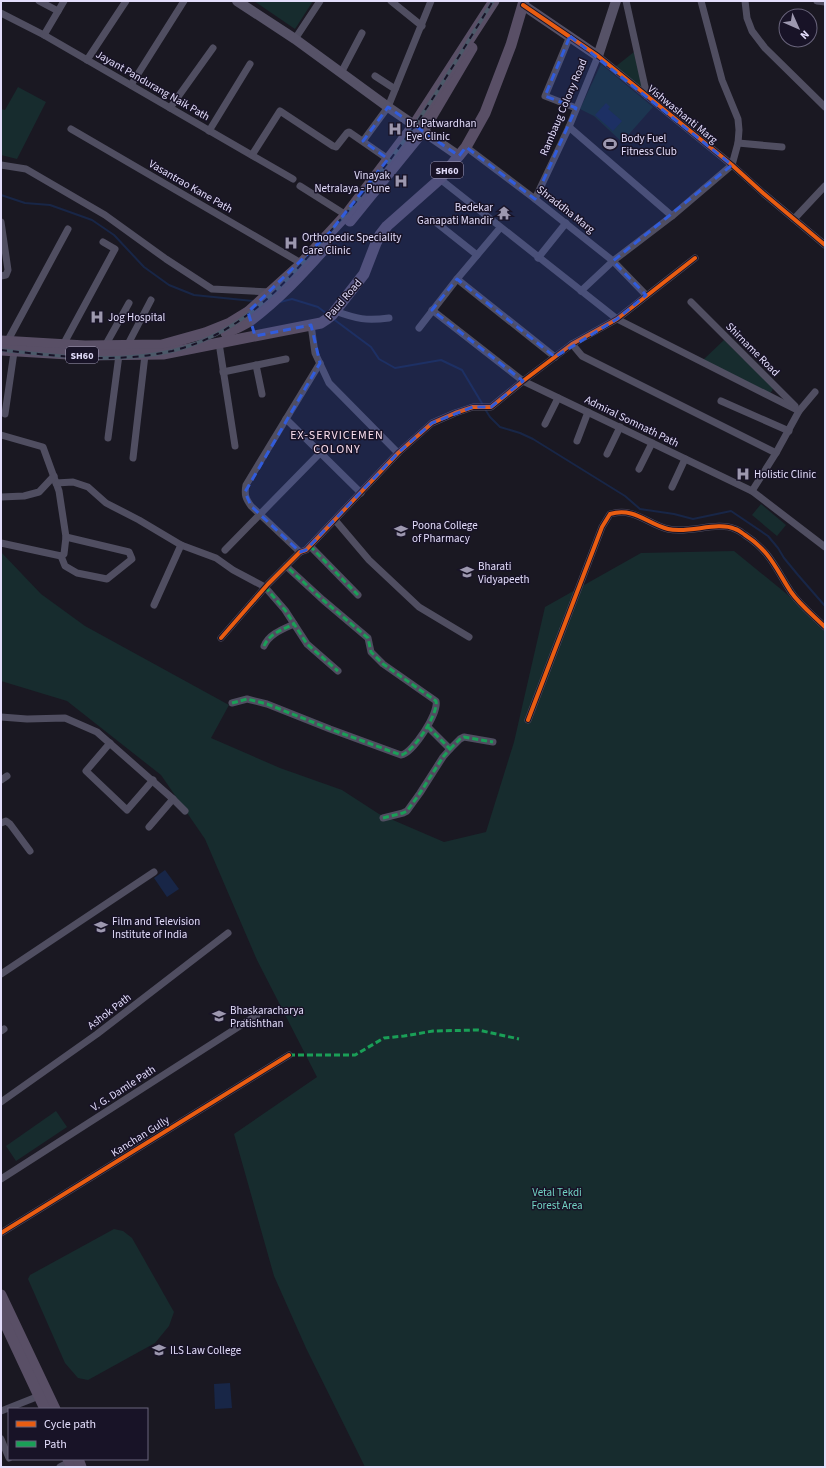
<svg xmlns="http://www.w3.org/2000/svg" width="826" height="1468" viewBox="0 0 826 1468" font-family="'Source Sans 3',sans-serif">
<rect width="100%" height="100%" fill="#1a1822"/>
<g fill="#172c2e">
<polygon points="254,1 313,1 295,29"/>
<polygon points="634,52 643,90 615,67"/>
<polygon points="601,64 653,107 622,142 594,116 580,109"/>
<polygon points="18,87 46,102 17,159 1,155 1,109 5,110"/>
<polygon points="724,340 773,388 772,391 770,393 703,360"/>
<polygon points="761,504 786,525 777,536 752,515"/>
<polygon points="734,551 788,595 825,632 825,1467 365,1467 306,1348 274,1276 234,1134 317,1077 257,960 205,839 161,775 67,701 1,681 1,552 41,594 85,626 229,705 211,738 280,768 342,790 379,814 444,842 486,832 514,742 545,607 641,553"/>
<polygon points="56,1111 67,1127 16,1161 6,1146"/>
<polygon points="114,1229 123,1231 132,1238 174,1312 169,1326 155,1343 88,1380 78,1378 65,1363 28,1279 30,1275"/>
</g>
<g fill="#182647">
<polygon points="606,103 610,107 608,109 622,121 613,131 595,115"/>
<polygon points="165,870 179,889 167,897 154,878"/>
<polygon points="230,1383 232,1408 215,1409 214,1384"/>
</g>
<g fill="none" stroke-linecap="round" stroke-linejoin="round">
<g stroke="#182647" stroke-width="2">
<polyline points="1,195 25,203 50,205 92,220 114,235 144,267 169,285 194,295 253,301"/>
<polyline points="280,302 292,299 318,307 327,314"/>
<polyline points="332,318 371,347 379,359 395,368 441,360 462,370 483,405"/>
<polyline points="485,409 490,417 500,427 520,433 533,439 625,496 640,509 674,514 693,519 731,511 768,536 778,548 784,558 798,575 825,606"/>
</g>
<g stroke="#504e61" stroke-width="7">
<polyline points="39,1 58,11"/>
<polyline points="391,1 422,26"/>
<polyline points="626,1 647,96"/>
<polyline points="745,1 747,18 752,31 765,48 825,107"/>
<polyline points="817,1 825,2"/>
<polyline points="1,13 44,35 293,179"/>
<polyline points="44,35 64,1"/>
<polyline points="570,36 545,96 576,108"/>
<polyline points="295,39 320,1"/>
<polyline points="87,60 126,1"/>
<polyline points="341,73 362,33"/>
<polyline points="375,76 395,89"/>
<polyline points="131,85 184,1"/>
<polyline points="170,108 213,48"/>
<polyline points="569,127 672,216"/>
<polyline points="71,129 301,263"/>
<polyline points="209,131 250,64"/>
<polyline points="363,141 388,107 431,1"/>
<polyline points="738,143 782,147"/>
<polyline points="466,147 535,199 613,261 646,295"/>
<polyline points="252,155 280,111 333,146 336,147 347,133 349,132 388,159"/>
<polyline points="1,165 26,169 105,215 166,259 212,289 271,292"/>
<polyline points="440,179 617,319 799,411"/>
<polyline points="300,186 346,215"/>
<polyline points="535,199 569,127 598,56 732,165 763,193 825,245"/>
<polyline points="794,219 825,186"/>
<polyline points="433,220 477,255"/>
<polyline points="1,222 8,270 6,275 1,276"/>
<polyline points="500,228 457,279 555,357"/>
<polyline points="538,258 566,223"/>
<polyline points="581,291 613,261 672,216 732,165 738,143 739,130 738,119 722,80 701,1"/>
<polyline points="691,302 795,406"/>
<polyline points="432,310 523,381 752,491 825,547"/>
<path d="M335,311c22,8 31,10 54,7"/>
<polyline points="311,325 315,353 329,383 398,453"/>
<polyline points="419,328 457,279"/>
<polyline points="7,342 68,229"/>
<polyline points="219,343 235,446"/>
<polyline points="572,344 582,356 776,453"/>
<polyline points="63,345 115,249 103,242"/>
<polyline points="105,346 129,303"/>
<polyline points="127,346 151,300"/>
<polyline points="256,365 262,394"/>
<polyline points="223,372 286,359"/>
<polyline points="721,401 789,431"/>
<polyline points="5,414 14,352"/>
<polyline points="286,419 361,493"/>
<polyline points="545,424 558,398"/>
<polyline points="1,435 43,447 59,491 66,537 64,554 61,556 1,543"/>
<polyline points="108,438 119,355"/>
<polyline points="577,441 588,412"/>
<polyline points="607,454 620,427"/>
<polyline points="133,458 145,355"/>
<polyline points="639,469 652,443"/>
<polyline points="56,483 73,482 88,487 106,503 139,520 181,545 216,558 233,570 265,587 285,610 307,644 338,671"/>
<polyline points="672,487 685,459"/>
<polyline points="752,491 776,453 799,411 815,392"/>
<polyline points="1,497 24,496 39,492 54,476"/>
<polyline points="335,520 369,560 419,607 469,637"/>
<polyline points="310,546 358,595"/>
<polyline points="225,550 320,453"/>
<path d="M300,552l-49,-46c-5,-7 -7,-11 -5,-21l74,-122"/>
<polyline points="61,556 65,566 77,573 107,579 132,559 129,552 66,537"/>
<polyline points="154,605 181,545"/>
<polyline points="221,638 268,584 300,552 306,550 398,453 432,423 455,413 473,407 491,407 523,381 572,344 617,319 695,258"/>
<path d="M264,646c5,-12 19,-17 30,-22"/>
<path d="M232,703l15,-4 20,5 63,25 71,26c12,-2 38,-42 35,-54l-53,-37 -12,-12 -3,-14 -45,-38 -37,-34"/>
<polyline points="1,717 27,719 65,718 97,732 173,799 149,827"/>
<path d="M528,720l74,-193 8,-13c25,-7 37,10 58,15 21,5 49,-8 67,0 4,1 7,4 10,6 25,16 31,34 46,57 9,13 23,24 34,35"/>
<polyline points="110,743 86,771 127,810 153,780"/>
<polyline points="450,749 460,739 464,737 493,742"/>
<polyline points="1,780 7,776"/>
<polyline points="173,799 185,811"/>
<polyline points="383,818 403,813 407,811 420,793 443,757 450,749 428,727"/>
<polyline points="1,823 6,821 10,824 30,851"/>
<polyline points="1,974 154,872"/>
<polyline points="1,1031 4,1029"/>
<polyline points="1,1102 97,1034 228,933"/>
<polyline points="1,1179 257,1015"/>
<polyline points="1,1233 289,1055"/>
<polyline points="1,1411 39,1396"/>
<polyline points="1,1439 9,1458"/>
<polyline points="60,1467 70,1462"/>
</g>
<g stroke="#565267" stroke-width="10">
<polyline points="237,1 295,39 388,107 459,156"/>
<polyline points="523,5 598,56 616,1"/>
</g>
<g stroke="#594f66" stroke-width="11">
<polyline points="350,221 423,131 472,48"/>
<path d="M226,333c8,-4 18,-8 25,-13 28,-21 52,-47 75,-73"/>
<polyline points="1,341 85,346 162,345 205,333 230,323 248,312 299,266 346,215 414,125 494,1"/>
<polyline points="1,350 85,355 163,354 321,323 327,319 332,315 364,274 376,243 380,235 387,226 440,179 466,147 485,113 511,45 524,1"/>
<polyline points="1,1295 55,1409"/>
<polyline points="1,1315 45,1409"/>
<polyline points="68,1459 72,1467"/>
<polyline points="78,1459 81,1467"/>
</g>
<g stroke="#4b5969" stroke-width="3.5">
<path id="rail" d="M1,350c56,6 115,14 171,1 72,-18 111,-66 158,-119 22,-26 45,-51 65,-79 36,-48 66,-101 98,-152"/>
</g>
<use href="#rail" stroke="#181327" stroke-width="2" stroke-dasharray="6" stroke-linecap="butt"/>
<g stroke="#1a9f57" stroke-width="3" stroke-dasharray="6 3" stroke-linecap="butt">
<polyline points="310,546 358,595"/>
<polyline points="265,587 285,610 307,644 338,671"/>
<path d="M264,646c5,-12 19,-17 30,-22"/>
<path d="M232,703l15,-4 20,5 63,25 71,26c12,-2 38,-42 35,-54l-53,-37 -12,-12 -3,-14 -45,-38 -37,-34"/>
<polyline points="450,749 460,739 464,737 493,742"/>
<polyline points="383,818 403,813 407,811 420,793 443,757 450,749 428,727"/>
<polyline points="289,1055 355,1055 384,1038 404,1036 433,1031 478,1030 519,1039"/>
</g>
<g stroke="#181327" stroke-width="6">
<g id="cycleway">
<polyline points="523,5 598,56 732,165 763,193 825,245"/>
<polyline points="221,638 268,584 300,552 306,550 398,453 432,423 455,413 473,407 491,407 523,381 572,344 617,319 695,258"/>
<path d="M528,720l74,-193 8,-13c25,-7 37,10 58,15 21,5 49,-8 67,0 4,1 7,4 10,6 25,16 31,34 46,57 9,13 23,24 34,35"/>
<polyline points="1,1233 289,1055"/>
</g>
</g>
<use href="#cycleway" stroke="#e95d12" stroke-width="4"/>
</g>
<path fill="#315cdc" fill-opacity="0.2" stroke="#315cdc" stroke-width="3" stroke-dasharray="8 5" stroke-linejoin="round" d="M570,36l162,129 -119,96 33,34 -29,24 -62,38 -98,-78 -25,31 91,71 -32,26h-18l-41,16 -34,30 -92,97 -6,2 -49,-46 -6,-14 75,-129 -9,-38 -56,11 -7,-24 82,-80 58,-73 -25,-18 25,-34 71,49 7,-9 69,52 41,-91 -31,-12z"/>
<defs>
<g id="hospital-bare" transform="scale(1.08)"><path d="M-5-5h3v3.5h4V-5h3V5h-3V1.5h-4V5h-3Z" fill="#9d98af" stroke="#181327" stroke-width="2.5" paint-order="stroke"/></g>
<g id="stadium-bare" transform="scale(1.08)"><path d="M0-5a6.5 5 0 1 0 0 10a6.5 5 0 1 0 0-10ZM-3.5-1.8h7v3.6h-7Z" fill="#9d98af" stroke="#181327" stroke-width="2.5" paint-order="stroke"/></g>
<g id="temple-bare" transform="scale(1.08)"><path d="M0-6L5-2H3V0L6.5 2.5H4V6H1.5V3h-3V6H-4V2.5H-6.5L-3 0V-2H-5Z" fill="#9d98af" stroke="#181327" stroke-width="2.5" paint-order="stroke"/></g>
<g id="university-bare" transform="scale(1.08)"><path d="M0-5L7-2L0 1L-7-2ZM-4 1L0 2.5L4 1V4Q0 6-4 4Z" fill="#9d98af" stroke="#181327" stroke-width="2.5" paint-order="stroke"/></g>
<g id="school-bare" transform="scale(1.08)"><path d="M0-5L7-2L0 1L-7-2ZM-4 1L0 2.5L4 1V4Q0 6-4 4Z" fill="#9d98af" stroke="#181327" stroke-width="2.5" paint-order="stroke"/></g>
</defs>
<g fill-rule="evenodd">
<use href="#hospital-bare" x="395" y="129"/>
<use href="#stadium-bare" x="610" y="144"/>
<use href="#hospital-bare" x="401" y="181"/>
<use href="#temple-bare" x="504" y="213"/>
<use href="#hospital-bare" x="291" y="243"/>
<use href="#hospital-bare" x="97" y="317"/>
<use href="#hospital-bare" x="743" y="474"/>
<use href="#university-bare" x="401" y="531"/>
<use href="#university-bare" x="467" y="572"/>
<use href="#university-bare" x="101" y="927"/>
<use href="#school-bare" x="219" y="1016"/>
<use href="#university-bare" x="159" y="1350"/>
</g>
<g text-anchor="middle" stroke-width="3" stroke-linejoin="round" paint-order="stroke">
<g fill="#181327" stroke="#a6a0bb" stroke-width="1">
<rect x="431" y="162" width="32" height="16" rx="3"/>
<rect x="66" y="347" width="32" height="16" rx="3"/>
</g>
<g font-size="10" font-weight="bold" fill="#e3ddfb">
<text x="447" y="174">SH60</text>
<text x="82" y="359">SH60</text>
</g>
<g font-size="11" fill="#e3ddfb" stroke="#181327">
<text transform="translate(153 85) rotate(30)" y="4">Jayant Pandurang Naik Path</text>
<text transform="translate(563 107) rotate(-67)" y="4">Rambaug Colony Road</text>
<text transform="translate(683 114) rotate(39)" y="4">Vishwashanti Marg</text>
<text transform="translate(191 186) rotate(30)" y="4">Vasantrao Kane Path</text>
<text transform="translate(566 209) rotate(38)" y="4">Shraddha Marg</text>
<text transform="translate(343 299) rotate(-49)" y="4">Paud Road</text>
<text transform="translate(753 349) rotate(45)" y="4">Shirname Road</text>
<text transform="translate(632 421) rotate(26)" y="4">Admiral Somnath Path</text>
<text transform="translate(109 1011) rotate(-37)" y="4">Ashok Path</text>
<text transform="translate(123 1088) rotate(-33)" y="4">V. G. Damle Path</text>
<text transform="translate(140 1136) rotate(-32)" y="4">Kanchan Gully</text>
</g>
<g font-size="11" fill="#e3ddfb" stroke="#181327" text-anchor="start">
<text x="406" y="127">Dr. Patwardhan<tspan x="406" dy="13">Eye Clinic</tspan></text>
<text x="621" y="142">Body Fuel<tspan x="621" dy="13">Fitness Club</tspan></text>
<text x="390" y="179" text-anchor="end">Vinayak<tspan x="390" dy="13">Netralaya - Pune</tspan></text>
<text x="493" y="211" text-anchor="end">Bedekar<tspan x="493" dy="13">Ganapati Mandir</tspan></text>
<text x="302" y="241">Orthopedic Speciality<tspan x="302" dy="13">Care Clinic</tspan></text>
<text x="108" y="321">Jog Hospital</text>
<text x="754" y="478">Holistic Clinic</text>
<text x="412" y="529">Poona College<tspan x="412" dy="13">of Pharmacy</tspan></text>
<text x="478" y="570">Bharati<tspan x="478" dy="13">Vidyapeeth</tspan></text>
<text x="112" y="925">Film and Television<tspan x="112" dy="13">Institute of India</tspan></text>
<text x="230" y="1014">Bhaskaracharya<tspan x="230" dy="13">Pratishthan</tspan></text>
<text x="170" y="1354">ILS Law College</text>
</g>
<g font-size="11" fill="#71d3c3" stroke="#181327">
<text x="557" y="1196">Vetal Tekdi<tspan x="557" dy="13">Forest Area</tspan></text>
</g>
<g font-size="12" letter-spacing="1" fill="#fbdfee" stroke="#181327">
<text x="337" y="439">EX-SERVICEMEN<tspan x="337" dy="14">COLONY</tspan></text>
</g>
</g>
<rect width="826" height="1468" fill="none" stroke="#e3ddfb" stroke-width="4"/>
<rect x="8" y="1408" width="140" height="52" fill="#181327" stroke="#69647c"/>
<rect x="16" y="1421" width="20" height="6" fill="#e95d12" stroke="#69647c"/>
<text x="44" y="1428" font-size="12" fill="#e3ddfb">Cycle path</text>
<rect x="16" y="1441" width="20" height="6" fill="#1a9f57" stroke="#69647c"/>
<text x="44" y="1448" font-size="12" fill="#e3ddfb">Path</text>
<g transform="translate(798 28) rotate(135)"><circle r="19" fill="#181327" stroke="#69647c"/>
<path d="M0-3L7 15L0 10L-7 15Z" fill="#9d98af"/>
<text y="-6" font-size="11" font-weight="bold" text-anchor="middle" fill="#e3ddfb">N</text>
</g>
</svg>
